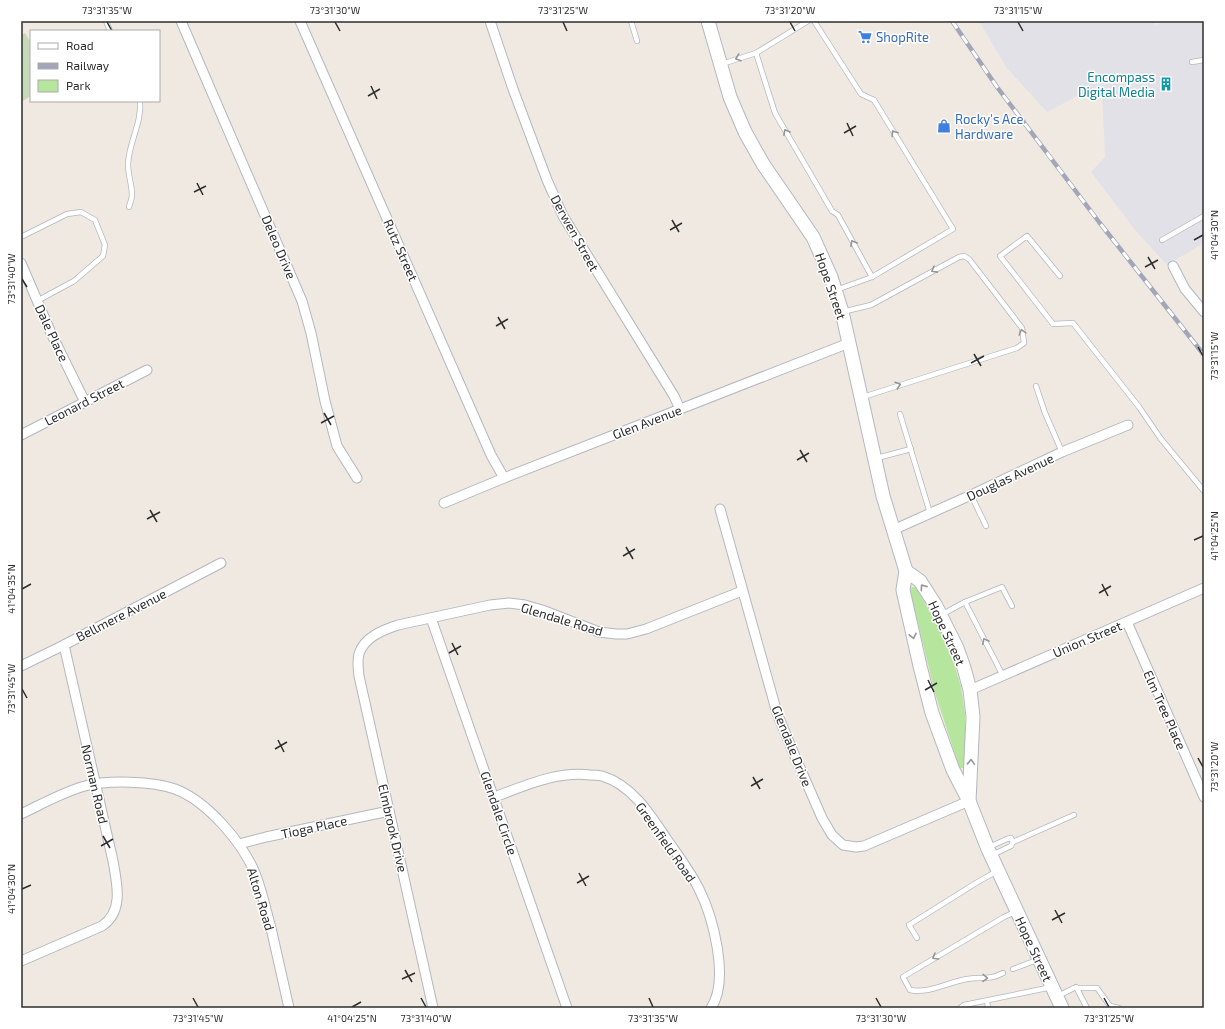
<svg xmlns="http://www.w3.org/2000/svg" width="1225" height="1029" viewBox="0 0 1225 1029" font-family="'Exo 2',sans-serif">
<rect width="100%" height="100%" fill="#efe9e1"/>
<polygon fill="#e3e1e8" points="979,21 1152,21 1155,25 1167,21 1204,21 1204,243 1167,265 1136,231 1091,172 1105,157 1102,89 1081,94 1047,112 1006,67"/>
<polygon fill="#b6e59e" points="912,587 916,587 917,589 941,632 954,664 961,687 965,714 965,765 963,768 960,768 959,766 935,693 910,590"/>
<polygon fill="#c8d9b8" points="25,33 31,43 31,96 21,102 21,35"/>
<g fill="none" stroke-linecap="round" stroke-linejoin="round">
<g stroke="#b4b7c1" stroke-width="6">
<g id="service">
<polyline points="106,21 110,31"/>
<polyline points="631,21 637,41"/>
<polyline points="814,21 861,94 874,100 953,229 872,277 836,290"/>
<polyline points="756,53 775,113 832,211 838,215 872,277"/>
<polyline points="1192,62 1204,60"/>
<polyline points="722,64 756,53 808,21"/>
<path d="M129,207c1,-4 3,-8 3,-12 0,-10 -4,-20 -4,-31 1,-22 14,-41 12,-63"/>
<polyline points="21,237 67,214 81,212 95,220 105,245 103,256 74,281 37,301"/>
<polyline points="1162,240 1204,216"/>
<polyline points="1060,276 1027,236 1000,256 1053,324 1073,323 1139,407 1161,439 1204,491"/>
<polyline points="842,312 871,305 959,257 964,256 969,259 1022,328 1024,343 1017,348 863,397"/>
<polyline points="1036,386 1045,413 1062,452"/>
<polyline points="900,414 930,513"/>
<polyline points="877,458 911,449"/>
<polyline points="971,495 986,526"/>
<polyline points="965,602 1003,676"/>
<polyline points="941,615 965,602 1002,587 1012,606"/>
<polyline points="989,847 1007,839 1011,838 1013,842"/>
<polyline points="992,855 1011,846 1013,842 1074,815"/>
<polyline points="917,938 909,925 976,883 997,871"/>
<polyline points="1013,969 1037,960"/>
<path d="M1003,973c-15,8 -21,3 -36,6 -19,3 -38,15 -57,11l-7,-13 101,-60 11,-5"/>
<polyline points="1076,987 1087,1008"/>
<polyline points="1058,996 1074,988 1097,988 1110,1006 1119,1008"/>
<polyline points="987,1001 988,1008"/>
<polyline points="960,1008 964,1005 1052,987"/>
</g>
</g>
<g stroke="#b4b7c1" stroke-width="11">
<g id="minor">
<polyline points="181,21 302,301 311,333 325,401 337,446 357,478"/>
<polyline points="300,21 491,455 504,478"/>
<polyline points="490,21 513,89 547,180 563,216 674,396 680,409"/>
<polyline points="21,263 51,333 85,402"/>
<polyline points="1173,266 1185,289 1204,312"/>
<polyline points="21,435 147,370"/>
<polyline points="444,503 504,478 849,343"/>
<polyline points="720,509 777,713 794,754 822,818 832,835 843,845 856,847 864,846 969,801"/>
<polyline points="893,530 971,495 1062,452 1128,425"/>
<polyline points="431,618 567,1008"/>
<polyline points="1127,622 1204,797"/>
<polyline points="21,666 64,645 221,563"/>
<polyline points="970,690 1204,588"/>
<path d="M494,797c31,-11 62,-26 96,-22 4,0 8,0 12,1 30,9 48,38 64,62 11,16 24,33 33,51 14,28 31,91 12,119"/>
<path d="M21,814c21,-10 42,-22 64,-28 22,-6 68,-5 90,3 32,12 67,53 80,84 7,18 11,37 16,55 6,27 12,53 18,80"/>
<polyline points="239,844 266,837 389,811"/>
<path d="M21,961l81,-35c22,-15 15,-42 11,-65l-49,-216"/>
<path d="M433,1008l-74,-332c-1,-8 -2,-15 0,-22 5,-17 24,-24 39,-29l92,-20 19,-2 16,2 17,5 57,22 17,2h11l19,-5 96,-38"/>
</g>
</g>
<g stroke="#b4b7c1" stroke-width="15">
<g id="secondary">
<polyline points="708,21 730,97 745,132 763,164 813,237 831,277 842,312 849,343 883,496 906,571 903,590 920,666 932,713 953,770 969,801 988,849 1062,1008"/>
<polyline points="906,571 920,581 936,606 957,648 964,668 970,690 973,717 969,801"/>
</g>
</g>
<use href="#service" stroke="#fff" stroke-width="4.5"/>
<use href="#minor" stroke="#fff" stroke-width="9"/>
<use href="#secondary" stroke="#fff" stroke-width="13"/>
<g stroke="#a3a6b8" stroke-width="4.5">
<polyline id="rail" points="952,21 997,87 1050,157 1099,222 1204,355"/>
</g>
<use href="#rail" stroke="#fff" stroke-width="3" stroke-dasharray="9" stroke-linecap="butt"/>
</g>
<defs><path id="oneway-chevron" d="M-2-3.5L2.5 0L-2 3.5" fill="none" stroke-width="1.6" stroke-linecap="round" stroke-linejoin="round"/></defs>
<g stroke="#969696">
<use href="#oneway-chevron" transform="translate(738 58) rotate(161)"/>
<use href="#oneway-chevron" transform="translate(786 132) rotate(-120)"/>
<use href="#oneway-chevron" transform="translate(894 133) rotate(-122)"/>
<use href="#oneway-chevron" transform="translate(853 243) rotate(-119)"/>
<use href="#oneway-chevron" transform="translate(934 270) rotate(151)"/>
<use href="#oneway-chevron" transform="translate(1022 332) rotate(-107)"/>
<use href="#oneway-chevron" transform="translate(898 385) rotate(-18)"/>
<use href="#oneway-chevron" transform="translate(923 587) rotate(-125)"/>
<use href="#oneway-chevron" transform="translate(913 636) rotate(78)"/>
<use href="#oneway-chevron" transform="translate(985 641) rotate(-118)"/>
<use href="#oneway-chevron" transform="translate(971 762) rotate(-88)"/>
<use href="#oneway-chevron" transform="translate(935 957) rotate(150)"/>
<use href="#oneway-chevron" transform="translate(985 978) rotate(1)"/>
</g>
<path fill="none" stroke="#2e2e2e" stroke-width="1.5" d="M107,22l5,9M335,22l5,9M563,22l4,9M790,22l5,9M1018,22l5,9M371,86l6,13M368,96l12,-7M847,123l6,13M844,133l12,-7M197,183l6,12M194,192l12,-6M672,220l7,12M670,230l12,-7M1194,240l9,-5M1148,257l7,12M1145,267l13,-7M22,279l5,8M498,317l7,12M496,326l12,-7M1198,347l5,9M974,354l7,12M971,363l13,-7M324,413l7,12M321,423l13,-7M800,450l7,12M797,460l12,-7M150,510l7,12M147,519l13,-7M1194,540l9,-4M626,547l7,12M623,556l12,-7M1102,584l6,12M22,589l9,-5M1099,593l12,-7M452,643l6,12M449,653l12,-7M928,680l6,12M22,689l5,9M925,690l12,-7M278,740l6,12M275,749l12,-7M1198,758l5,9M753,777l7,12M751,786l12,-7M103,836l7,12M101,846l12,-7M579,873l7,13M577,883l12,-7M22,889l9,-4M1055,910l7,13M1052,920l13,-7M405,970l7,12M402,979l13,-6M193,998l5,9M421,998l5,9M649,998l4,9M876,998l5,9M1104,998l5,9M352,1007l9,-5"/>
<defs>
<g id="supermarket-bare" transform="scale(1.08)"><path d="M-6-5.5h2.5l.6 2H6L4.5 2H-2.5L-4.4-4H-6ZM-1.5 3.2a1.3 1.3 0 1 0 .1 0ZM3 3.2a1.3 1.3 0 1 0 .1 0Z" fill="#3f7fe0" stroke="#fff" stroke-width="2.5" paint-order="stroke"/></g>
<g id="building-bare" transform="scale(1.08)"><path d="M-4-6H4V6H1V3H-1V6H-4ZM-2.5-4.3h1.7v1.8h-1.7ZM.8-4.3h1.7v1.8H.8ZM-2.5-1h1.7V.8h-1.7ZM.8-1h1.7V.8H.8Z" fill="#0f9aa8" stroke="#fff" stroke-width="2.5" paint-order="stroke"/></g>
<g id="shop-bare" transform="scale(1.08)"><path d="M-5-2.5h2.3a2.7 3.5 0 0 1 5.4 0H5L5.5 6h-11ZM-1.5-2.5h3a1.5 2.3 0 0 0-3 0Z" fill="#3f7fe0" stroke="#fff" stroke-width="2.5" paint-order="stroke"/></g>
</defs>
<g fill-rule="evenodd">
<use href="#supermarket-bare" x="865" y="37"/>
<use href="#building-bare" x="1166" y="84"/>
<use href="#shop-bare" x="944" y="126"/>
</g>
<g text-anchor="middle" stroke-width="3" stroke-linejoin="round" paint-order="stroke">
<g font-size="13" fill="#366cbe" stroke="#fff" text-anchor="start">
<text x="876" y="42">ShopRite</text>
<text x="955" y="124">Rocky's Ace<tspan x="955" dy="15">Hardware</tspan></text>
</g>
<g font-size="13" fill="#0d838f" stroke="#fff" text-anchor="end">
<text x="1155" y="82">Encompass<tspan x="1155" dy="15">Digital Media</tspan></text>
</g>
<g font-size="13" fill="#2e2e2e" stroke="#fff">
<text transform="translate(575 233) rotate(61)" y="5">Derwen Street</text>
<text transform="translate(279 247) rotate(67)" y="5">Deleo Drive</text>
<text transform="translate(401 250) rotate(66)" y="5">Rutz Street</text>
<text transform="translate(831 286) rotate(71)" y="5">Hope Street</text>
<text transform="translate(52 333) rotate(65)" y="5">Dale Place</text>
<text transform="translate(84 402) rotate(-27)" y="5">Leonard Street</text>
<text transform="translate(647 422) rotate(-21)" y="5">Glen Avenue</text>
<text transform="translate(1010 477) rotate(-25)" y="5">Douglas Avenue</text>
<text transform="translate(121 615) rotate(-27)" y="5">Bellmere Avenue</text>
<text transform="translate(562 619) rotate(17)" y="5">Glendale Road</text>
<text transform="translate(947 633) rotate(65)" y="5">Hope Street</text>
<text transform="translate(1087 639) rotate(-23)" y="5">Union Street</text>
<text transform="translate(1165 710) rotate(66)" y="5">Elm Tree Place</text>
<text transform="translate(792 746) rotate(68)" y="5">Glendale Drive</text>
<text transform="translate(95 784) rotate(77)" y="5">Norman Road</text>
<text transform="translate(499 813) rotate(71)" y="5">Glendale Circle</text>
<text transform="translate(314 827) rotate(-12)" y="5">Tioga Place</text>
<text transform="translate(393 828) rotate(77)" y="5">Elmbrook Drive</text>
<text transform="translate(666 842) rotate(55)" y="5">Greenfield Road</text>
<text transform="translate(261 899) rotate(73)" y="5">Alton Road</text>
<text transform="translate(1034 949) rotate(65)" y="5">Hope Street</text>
</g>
</g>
<rect width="1225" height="1029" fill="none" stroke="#ffffff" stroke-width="44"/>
<rect x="30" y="30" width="130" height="72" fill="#ffffff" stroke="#ababab"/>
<rect x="38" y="43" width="20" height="6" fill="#ffffff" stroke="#ababab"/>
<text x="66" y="50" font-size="12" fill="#2e2e2e">Road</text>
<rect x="38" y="63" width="20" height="6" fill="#a3a6b8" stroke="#ababab"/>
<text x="66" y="70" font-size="12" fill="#2e2e2e">Railway</text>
<rect x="38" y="80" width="20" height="12" fill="#b6e59e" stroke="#ababab"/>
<text x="66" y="90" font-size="12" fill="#2e2e2e">Park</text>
<rect x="22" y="22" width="1181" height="985" fill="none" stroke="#2e2e2e" stroke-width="1.5"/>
<g font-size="10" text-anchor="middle" fill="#2e2e2e">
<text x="107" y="14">73°31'35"W</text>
<text x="335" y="14">73°31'30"W</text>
<text x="563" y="14">73°31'25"W</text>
<text x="790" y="14">73°31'20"W</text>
<text x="1018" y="14">73°31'15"W</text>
<text transform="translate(1214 235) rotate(-90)" y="4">41°04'30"N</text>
<text transform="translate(11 279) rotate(-90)" y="4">73°31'40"W</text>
<text transform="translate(1214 356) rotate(-90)" y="4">73°31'15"W</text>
<text transform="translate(1214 536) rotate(-90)" y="4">41°04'25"N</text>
<text transform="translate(11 589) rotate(-90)" y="4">41°04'35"N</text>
<text transform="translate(11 689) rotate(-90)" y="4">73°31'45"W</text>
<text transform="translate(1214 767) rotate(-90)" y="4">73°31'20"W</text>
<text transform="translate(11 889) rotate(-90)" y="4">41°04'30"N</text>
<text x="198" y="1022">73°31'45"W</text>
<text x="352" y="1022">41°04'25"N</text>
<text x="426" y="1022">73°31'40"W</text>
<text x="653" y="1022">73°31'35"W</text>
<text x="881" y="1022">73°31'30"W</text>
<text x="1109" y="1022">73°31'25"W</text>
</g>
</svg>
